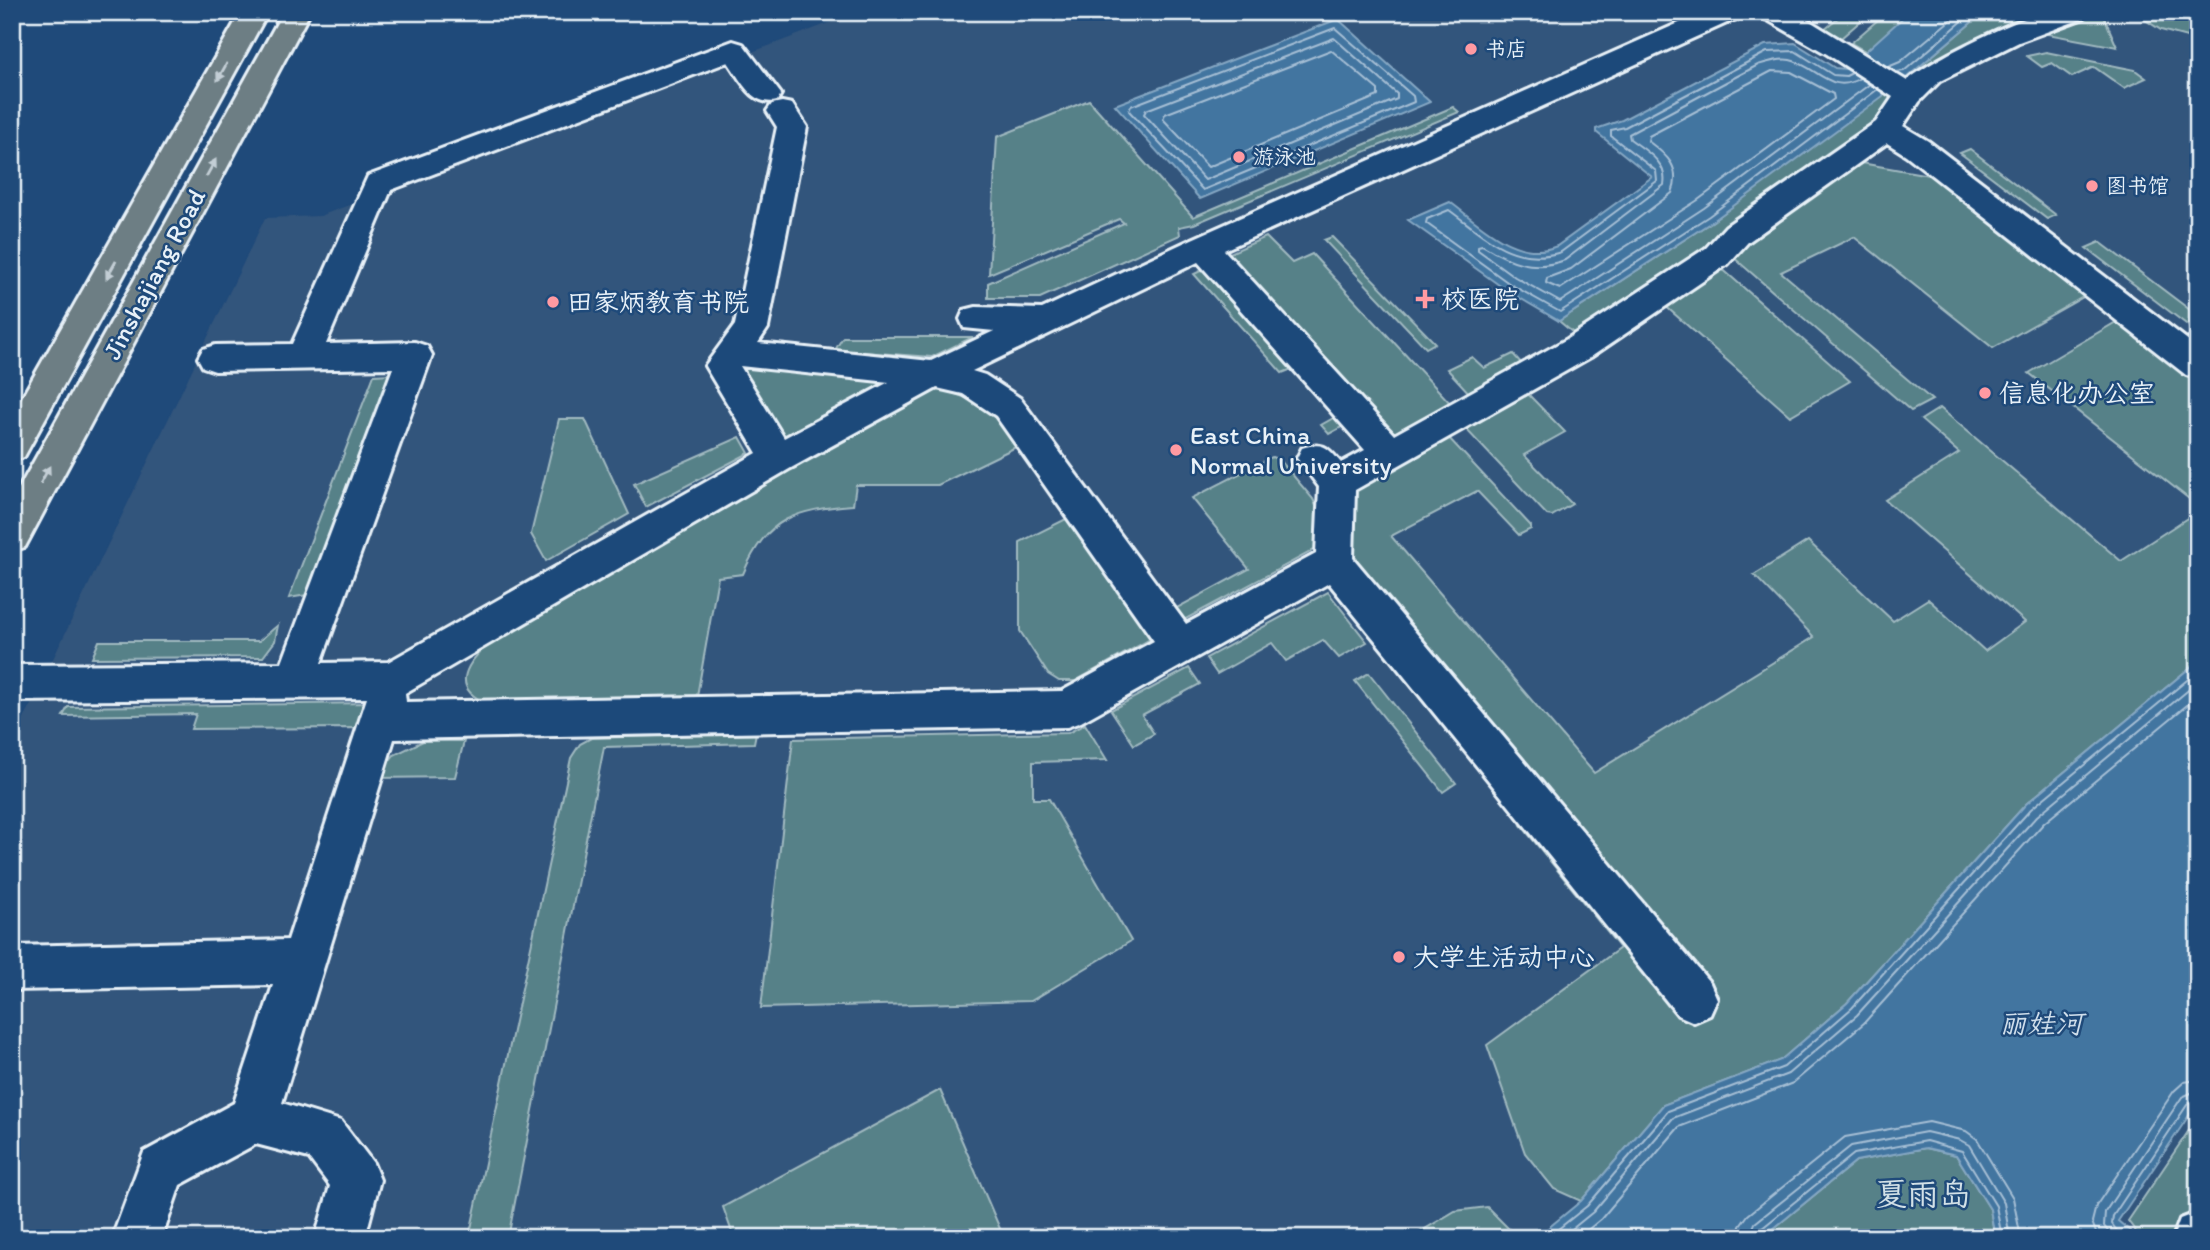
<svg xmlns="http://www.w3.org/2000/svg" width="2210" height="1250" viewBox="0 0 2210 1250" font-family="Itim,'LXGW WenKai TC',sans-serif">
<rect width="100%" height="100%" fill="#1f4a7a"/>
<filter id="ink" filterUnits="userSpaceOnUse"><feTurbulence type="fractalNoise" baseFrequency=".0143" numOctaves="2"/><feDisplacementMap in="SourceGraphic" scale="14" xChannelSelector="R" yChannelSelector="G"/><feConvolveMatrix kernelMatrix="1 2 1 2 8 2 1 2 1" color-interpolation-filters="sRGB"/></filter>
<g filter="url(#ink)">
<polygon fill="#32547b" points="858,12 2198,12 2198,1238 12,1238 12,744 265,218 320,216"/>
<g fill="#578188" stroke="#a0b9c0" stroke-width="2">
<polygon points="1845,12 1871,12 1841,38 1824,29"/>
<polygon points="1887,12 1909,12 1867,52 1851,43"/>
<polygon points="1984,12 2049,12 1915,78 1906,78"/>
<polygon points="2096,12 2102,12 2117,47 2042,33"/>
<polygon points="2133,12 2198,12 2198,40 2161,30"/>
<polygon points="2046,52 2135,70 2146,78 2124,88 2094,67 2072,77 2052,63 2042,67 2027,56"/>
<polygon points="1885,90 1896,96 1877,124 1693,261 1578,337 1559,321 1713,221"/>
<polygon points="1089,100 1193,217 1453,107 1459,112 1194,224 1179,227 1180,235 1040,298 988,298 988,283 1124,223 1119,219 989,274 997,137"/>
<polygon points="1970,149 2056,215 2047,219 1960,153"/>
<polygon points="1861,163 1940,177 2090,293 1993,348 1854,237 1781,272 1932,400 1911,411 1733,257 1748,241"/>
<polygon points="1266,237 1292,263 1312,254 1452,405 1390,439 1223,256"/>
<polygon points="1332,237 1435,343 1426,348 1324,240"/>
<polygon points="2100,242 2198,316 2198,333 2086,248"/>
<polygon points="1719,266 1850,381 1790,416 1662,303"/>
<polygon points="1209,267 1349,423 1329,434 1321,425 1335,417 1292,369 1282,373 1194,274"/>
<polygon points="2123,318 2198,377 2198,506 2029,373"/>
<polygon points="843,337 973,337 932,357 835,350"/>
<polygon points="1513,354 1523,365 1470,394 1447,369 1472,357 1484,368"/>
<polygon points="748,367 884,383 783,438 740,373"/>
<polygon points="389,374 307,595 289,598 374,375"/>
<path d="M937,389c43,10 55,21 81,57l-80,39h-82l-3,20c-58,5 -86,12 -110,69l-25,3 -21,119 -210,7c-39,-15 -19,-42 4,-61l295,-172z"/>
<polygon points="1527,393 1565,432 1524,455 1572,504 1552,516 1547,515 1465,428"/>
<polygon points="1940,408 2121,561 2198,511 2198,661 2026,804 1847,1003 1781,1060 1663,1105 1581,1201 1554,1189 1525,1153 1487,1045 1620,948 1521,825 1551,806 1350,560 1351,490 1448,437 1531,526 1531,529 1519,535 1477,491 1391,536 1594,773 1814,637 1754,575 1808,541 1893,621 1928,599 1985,651 2025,622 1885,500 1959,453 1921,420"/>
<polygon points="559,419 585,419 629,514 546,561 531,534"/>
<polygon points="740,437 749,453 646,507 634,484"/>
<polygon points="1272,457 1280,460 1313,499 1317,508 1316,549 1182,621 1135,568 1143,564 1177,608 1249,569 1192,498"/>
<polygon points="1070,517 1152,638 1075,681 1059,681 1048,674 1020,631 1020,542"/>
<polygon points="1328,592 1367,642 1339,658 1323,640 1286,661 1272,643 1217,674 1206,658"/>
<polygon points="278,625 275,641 263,657 92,658 99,641 259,641"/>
<polygon points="1189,668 1200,684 1142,715 1154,734 1134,745 1111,710"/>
<polygon points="1369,673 1456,783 1443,792 1355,681"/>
<polygon points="372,703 348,766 344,768 357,728 191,729 196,714 63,716 68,707"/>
<polygon points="1085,724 1107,760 1033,762 1033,799 1049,799 1131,941 1031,1001 761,1008 793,739 1068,733"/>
<polygon points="756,733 754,743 604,747 508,1238 469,1238 571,758 580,744 591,738"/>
<polygon points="423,741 464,741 455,777 376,778 394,755"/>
<polygon points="940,1090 1004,1238 734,1238 723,1207"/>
<polygon points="2198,1117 2198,1198 2174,1238 2137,1238 2137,1233 2128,1221"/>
<polygon points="1926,1148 1956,1155 1990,1209 1995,1238 1762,1238 1856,1161"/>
<polygon points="1487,1207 1518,1238 1410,1238 1455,1211"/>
</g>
<g fill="#4375a0" stroke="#85a7c3" stroke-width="2">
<path d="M1909,12h75l-78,66c-10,1 -20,7 -23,18l-170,125 -154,100 -53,-31 -98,-70 42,-18c30,22 66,61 107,44l95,-69 -56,-45v-3l26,-9 143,-75 30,-2 40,25 11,1z"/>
<polygon points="1338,19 1430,102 1200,199 1115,105"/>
<polygon points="2198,661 2198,1102 2118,1221 2130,1231 2129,1238 1995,1238 1990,1209 1956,1155 1926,1148 1856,1161 1762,1238 1536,1238 1581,1201 1663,1105 1781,1060 1847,1003 2026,804"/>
</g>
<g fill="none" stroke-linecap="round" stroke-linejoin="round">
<g stroke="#a6bfd5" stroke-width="2">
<polygon points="1335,28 1413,96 1414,102 1203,190 1129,111 1131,106"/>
<polygon points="1334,38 1397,94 1397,99 1205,180 1144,114 1146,110"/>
<polygon points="1331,50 1378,90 1378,96 1208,167 1163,119 1165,114"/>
<polyline points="1888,67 1900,62 1960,12"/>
<path d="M1772,71l19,1 42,22 1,5 -136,101 -138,89 -14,-6 1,-5 24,-9 101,-76c10,-25 -5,-38 -24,-52l1,-5z"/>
<polyline points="1896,72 1904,71 1973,12"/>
<path d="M1852,73l-6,3 -13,-1 -38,-24 -28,1 -142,75 -14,3v6l45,35 1,10 -96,71c-48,15 -76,-16 -112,-42l-22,9 -1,4 84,61 50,28 149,-96 169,-127"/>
<path d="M1860,78c-29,18 -43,-12 -70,-18 -10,-2 -22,2 -32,5l-129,69 1,5c16,12 38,23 34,46l-99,75c-32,12 -55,2 -83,-15l-4,1v4l37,27 45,25 144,-94 166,-124"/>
<polyline points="1547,1238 1587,1206 1668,1111 1784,1067 1852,1008 2031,809 2198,671"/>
<polyline points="1561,1238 1593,1212 1673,1118 1788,1074 1857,1015 2037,816 2198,682"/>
<polyline points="1578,1238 1601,1219 1679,1127 1793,1083 1864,1023 2044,823 2198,696"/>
<polyline points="1739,1238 1740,1226 1748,1215 1845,1137 1929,1122 1966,1131 1977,1139 2013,1198 2021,1238"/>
<polyline points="1749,1238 1755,1223 1851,1146 1926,1132 1960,1140 1969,1145 2004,1203 2010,1238"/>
<polyline points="1758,1238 1761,1229 1854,1154 1926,1141 1962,1151 1996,1206 2002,1238"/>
<polyline points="2098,1238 2092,1222 2096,1206 2174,1091 2184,1082 2198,1080"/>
<polyline points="2113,1238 2104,1226 2105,1212 2182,1097 2198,1090"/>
<polyline points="2122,1238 2112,1224 2113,1216 2189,1102 2198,1099"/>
</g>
<g stroke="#e8f1f8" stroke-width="6">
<g id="minor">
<path d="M1704,12h37l-3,6 -514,232 170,185 173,-96 139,-91 20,-22 150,-104 17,-25 -66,-43 -63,-36 -3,-6h34l112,69c21,-20 113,-65 142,-69 12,-1 26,0 38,0l-3,6 -65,24 -79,39 -21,21 -16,24 25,15 270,207v31l-12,-4 -280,-220 -19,-12 -139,99 -20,22 -137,93 -236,133 -2,68 357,425 7,16 -7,16 -16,7 -16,-7 -349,-432 -248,139 -14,5 -673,12 -112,364 59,18 32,42 7,17 -15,58h-50l15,-52 -21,-28 -53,-14 -76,41 -18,53h-50l32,-86 90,-49 39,-118 -261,5v-44l276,-6 79,-242 -355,3v-36l270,-2 111,-295 -178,3 -12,-4 -5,-9 5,-9 12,-4 77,-1 76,-168 365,-135 10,3 38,50 -4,7c-25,6 -36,-21 -49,-39l-337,128 -65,154 89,-2 12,4 5,9 -111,308 67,-1 369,-209 -52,-87 30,-41 42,-198 -10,-16 5,-7 10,-2 10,2 15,23 -39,201 -10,15 173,18 63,-30 -30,-3 -4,-9 4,-9 12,-3 66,2 150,-70zM1198,262l167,188 -24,13c-13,-15 -17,-22 -39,-15l-5,10 22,29 -3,67 -130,70 -166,-226 -35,-23 -13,-4zM740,366l149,16 -105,56zM937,388l26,6 33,22 158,225 -92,50 -656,11 -1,-9 386,-225z"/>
<polygon points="2198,1212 2198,1238 2173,1238 2180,1219"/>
</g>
</g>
<g stroke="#e8f1f8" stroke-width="6">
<g id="major">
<polygon points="241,12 268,12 24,457 12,461 12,415"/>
<polygon points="283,12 310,12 25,547 12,551 12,501"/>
</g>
</g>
<use href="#minor" fill="#1f4a7a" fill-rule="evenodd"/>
<use href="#major" fill="#6d7e84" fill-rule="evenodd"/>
</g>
<defs><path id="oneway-solid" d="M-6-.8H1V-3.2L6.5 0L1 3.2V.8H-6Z" transform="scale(1.75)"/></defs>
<g fill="#c3ced5">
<use href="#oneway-solid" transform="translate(222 72) rotate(119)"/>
<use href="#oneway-solid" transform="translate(211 168) rotate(-61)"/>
<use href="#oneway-solid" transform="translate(111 270) rotate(119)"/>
<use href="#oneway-solid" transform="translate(45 475) rotate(-62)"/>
</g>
</g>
<g fill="#ff9aa2" stroke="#1f4a7a" stroke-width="2.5">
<circle cx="1471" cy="49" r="7"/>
<circle cx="1239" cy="157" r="7"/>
<circle cx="2092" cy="186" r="7"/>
<path d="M1421.5 288.5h7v7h7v7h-7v7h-7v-7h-7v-7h7z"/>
<circle cx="553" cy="302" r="7"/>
<circle cx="1985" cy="393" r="7"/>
<circle cx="1176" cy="450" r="7"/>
<circle cx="1399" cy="957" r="7"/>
</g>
<g text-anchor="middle" stroke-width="5" stroke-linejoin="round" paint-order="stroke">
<g font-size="21" fill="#e8f1f8" stroke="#1f4a7a" text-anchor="start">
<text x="1485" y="56">书店</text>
<text x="1253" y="164">游泳池</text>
<text x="2106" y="193">图书馆</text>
</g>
<g font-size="26" fill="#e8f1f8" stroke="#1f4a7a">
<text transform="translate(154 274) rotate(-62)" y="9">Jinshajiang Road</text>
</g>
<g font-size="26" fill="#e8f1f8" stroke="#1f4a7a" text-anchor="start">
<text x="1441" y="308">校医院</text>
<text x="567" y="311">田家炳教育书院</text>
<text x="1999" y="402">信息化办公室</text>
<text x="1190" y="444">East China<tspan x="1190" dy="30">Normal University</tspan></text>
<text x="1413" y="966">大学生活动中心</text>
</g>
<g font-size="28" font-style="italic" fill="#cfdeeb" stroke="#1f4a7a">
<text x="2041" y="1033">丽娃河</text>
</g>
<g font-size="32" fill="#d2e0e7" stroke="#1f4a7a">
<text x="1923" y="1205">夏雨岛</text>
</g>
</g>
<rect width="2210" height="1250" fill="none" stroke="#1f4a7a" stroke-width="42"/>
<rect x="21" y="21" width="2168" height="1208" fill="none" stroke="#e8f1f8" stroke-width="2.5" filter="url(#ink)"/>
</svg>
